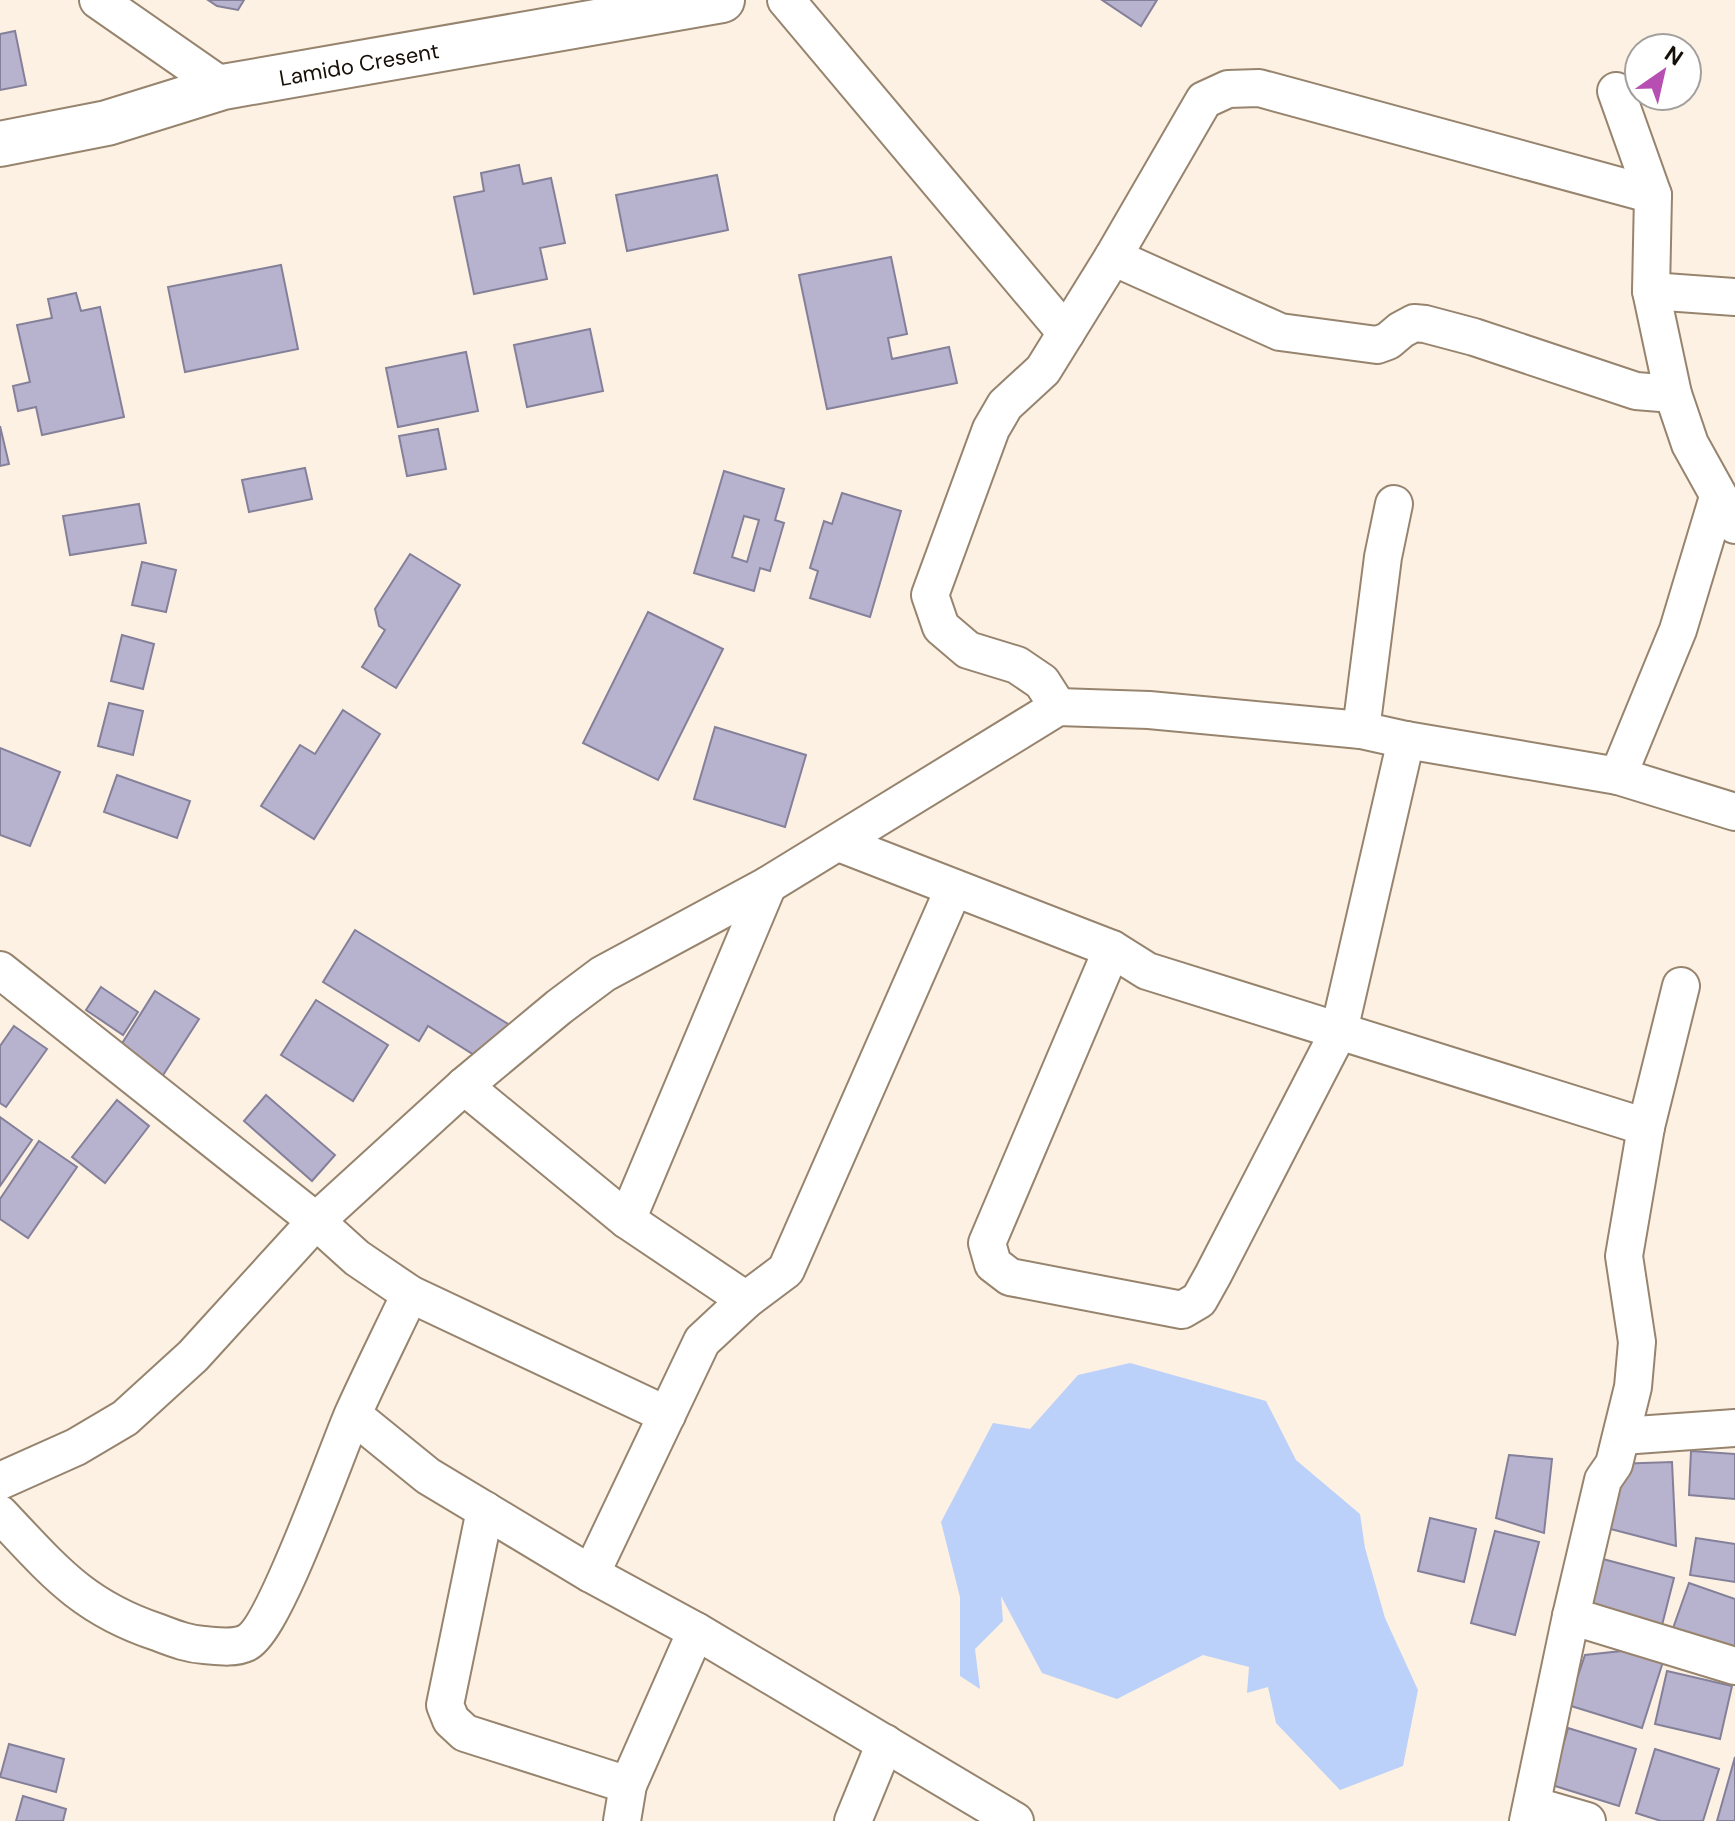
<svg xmlns="http://www.w3.org/2000/svg" width="1735" height="1821" viewBox="0 0 1735 1821" font-family="'DM Sans',sans-serif">
<rect width="100%" height="100%" fill="#fdf1e3"/>
<polygon fill="#bcd1f9" points="1130,1363 1266,1401 1296,1460 1360,1514 1365,1548 1385,1618 1418,1690 1403,1766 1340,1790 1276,1723 1268,1687 1247,1693 1249,1667 1203,1655 1117,1699 1042,1673 1001,1596 1003,1621 975,1649 980,1689 960,1676 960,1597 941,1522 993,1423 1030,1429 1078,1375"/>
<g fill="#b7b3ce" stroke="#84809a" stroke-width="2" fill-rule="evenodd">
<polygon points="208,0 244,0 238,10 217,6"/>
<polygon points="1102,0 1157,0 1141,26"/>
<polygon points="15,31 26,85 0,90 0,34"/>
<polygon points="519,165 523,184 551,178 565,243 540,248 547,279 474,294 454,197 484,191 481,173"/>
<polygon points="717,175 728,230 627,251 616,195"/>
<polygon points="891,257 907,334 888,338 892,359 949,347 957,383 827,409 799,275"/>
<polygon points="281,265 298,349 185,372 168,287"/>
<polygon points="76,293 81,311 100,307 124,417 42,435 36,407 18,411 13,386 30,382 17,325 52,318 48,299"/>
<polygon points="590,329 603,391 527,407 514,345"/>
<polygon points="466,352 478,411 398,427 386,368"/>
<polygon points="0,426 9,464 0,466"/>
<polygon points="438,429 446,469 407,476 399,436"/>
<polygon points="305,468 312,499 249,512 242,480"/>
<path d="M724,471l60,18 -9,31 9,3 -14,48 -10,-3 -6,23 -60,-18zM744,516l15,4 -12,42 -15,-5z"/>
<polygon points="842,493 901,511 870,617 810,598 818,571 810,568 824,521 832,524"/>
<polygon points="139,504 146,543 70,555 63,516"/>
<polygon points="410,554 460,585 396,688 362,667 385,630 379,626 375,609"/>
<polygon points="142,562 176,570 166,612 132,605"/>
<polygon points="648,612 723,649 658,780 583,743"/>
<polygon points="122,635 154,644 143,689 111,681"/>
<polygon points="109,703 143,711 133,755 98,746"/>
<polygon points="343,710 380,734 314,839 261,806 300,745 315,754"/>
<polygon points="715,727 806,755 785,827 694,799"/>
<polygon points="0,748 60,772 30,846 0,835"/>
<polygon points="117,775 190,801 177,838 104,812"/>
<polygon points="355,930 513,1027 490,1065 428,1026 419,1041 323,982"/>
<polygon points="101,987 138,1012 123,1035 86,1010"/>
<polygon points="155,991 199,1019 160,1080 116,1053"/>
<polygon points="316,1000 388,1045 353,1101 281,1055"/>
<polygon points="14,1026 47,1049 6,1107 0,1103 0,1046"/>
<polygon points="266,1095 335,1155 312,1181 244,1121"/>
<polygon points="117,1100 149,1126 105,1183 72,1157"/>
<polygon points="0,1117 32,1140 0,1186"/>
<polygon points="39,1141 77,1167 28,1238 0,1219 0,1199"/>
<polygon points="1691,1451 1735,1454 1735,1499 1689,1495"/>
<polygon points="1509,1455 1552,1459 1544,1533 1496,1518"/>
<polygon points="1672,1462 1676,1546 1599,1526 1614,1464"/>
<polygon points="1430,1518 1476,1529 1464,1582 1418,1571"/>
<polygon points="1495,1531 1539,1542 1515,1635 1471,1623"/>
<polygon points="1696,1538 1735,1544 1735,1582 1690,1575"/>
<polygon points="1588,1555 1674,1578 1660,1633 1574,1610"/>
<polygon points="1689,1583 1735,1599 1735,1657 1671,1634"/>
<polygon points="1668,1646 1642,1728 1568,1705 1585,1655"/>
<polygon points="1667,1671 1732,1686 1720,1739 1655,1724"/>
<polygon points="1568,1728 1636,1749 1619,1806 1552,1785"/>
<polygon points="9,1744 64,1759 56,1792 0,1777"/>
<polygon points="1655,1749 1719,1769 1703,1821 1661,1821 1636,1813"/>
<polygon points="1735,1757 1735,1821 1717,1821"/>
<polygon points="23,1796 66,1809 63,1821 16,1821"/>
</g>
<g fill="none" stroke-linecap="round" stroke-linejoin="round">
<g stroke="#97846e" stroke-width="40">
<g id="street">
<polyline points="98,0 223,87"/>
<polyline points="786,0 1066,333"/>
<polyline points="1616,91 1653,195 1651,291 1673,394 1690,444 1735,525"/>
<polyline points="1113,257 1280,332 1377,345 1388,341 1401,330 1414,323 1425,324 1474,337 1636,391 1673,394"/>
<polyline points="1651,291 1735,297"/>
<polyline points="1058,707 1042,682 1017,665 968,650 941,627 930,595 991,429 1005,405 1043,370 1113,257 1204,100 1228,89 1259,88 1653,195"/>
<polyline points="1361,730 1383,557 1394,504"/>
<polyline points="1618,776 1678,630 1718,497"/>
<polyline points="839,843 1112,949 1147,971 1646,1127"/>
<polyline points="1112,949 987,1243 993,1264 1010,1277 1182,1310 1199,1300 1213,1275 1339,1031 1406,740"/>
<polyline points="0,970 316,1221 357,1258 410,1294 667,1415"/>
<polyline points="464,1086 627,1220 746,1300"/>
<polyline points="627,1220 768,885"/>
<polyline points="353,1415 428,1476 591,1574 696,1631 1015,1821"/>
<polyline points="1622,1436 1735,1428"/>
<polyline points="0,1481 76,1447 125,1418 193,1356 316,1221 464,1086 559,1007 603,974 768,885 1058,707 1149,710 1361,730 1406,740 1618,776 1735,812"/>
<polyline points="485,1510 445,1705 451,1720 465,1733 628,1785"/>
<path d="M0,1514c53,56 82,93 157,118 16,6 30,12 47,13 13,1 29,4 42,-2 29,-14 90,-190 107,-229 18,-40 38,-80 57,-120"/>
<polyline points="591,1574 702,1341 746,1300 786,1270 954,888"/>
<polyline points="1571,1616 1735,1666"/>
<polyline points="1532,1805 1587,1821"/>
<polyline points="622,1821 628,1785 696,1631"/>
<polyline points="853,1821 885,1743"/>
<polyline points="1528,1821 1571,1616 1603,1480 1614,1464 1633,1387 1637,1342 1624,1256 1646,1127 1681,986"/>
</g>
</g>
<g stroke="#97846e" stroke-width="48">
<polyline id="secondary" points="0,144 107,123 223,87 722,0"/>
</g>
<use href="#street" stroke="#fff" stroke-width="36"/>
<use href="#secondary" stroke="#fff" stroke-width="44"/>
</g>
<g text-anchor="middle" stroke-width="6" stroke-linejoin="round" paint-order="stroke">
<g font-size="22" fill="#160f07" stroke="#fff">
<text transform="translate(359 64) rotate(-10)" y="8">Lamido Cresent</text>
</g>
</g>
<g transform="translate(1663 72) rotate(34)"><circle r="38" fill="#ffffff" stroke="#a29f9c" stroke-width="2"/>
<path d="M0-6L14 30L0 20L-14 30Z" fill="#b74eb1"/>
<text y="-12" font-size="22" font-weight="bold" text-anchor="middle" fill="#160f07">N</text>
</g>
</svg>
